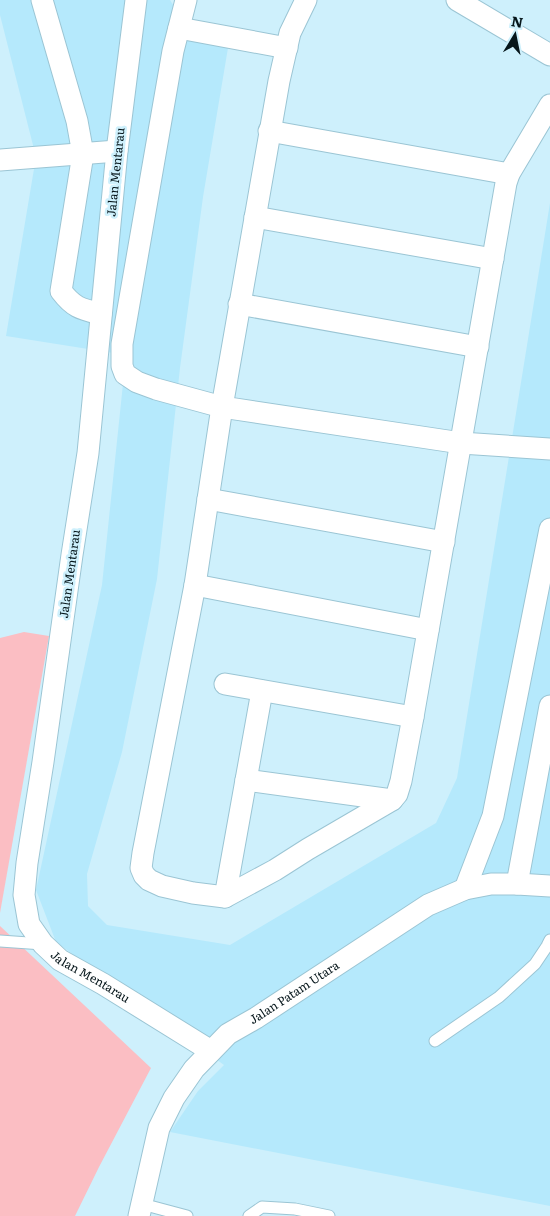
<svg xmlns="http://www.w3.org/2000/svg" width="550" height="1216" viewBox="0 0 550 1216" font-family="Literata,serif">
<rect width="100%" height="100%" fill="#cef0fc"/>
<polygon fill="#b5e9fc" points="0,0 170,0 183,21 231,30 203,197 180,368 157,579 122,752 87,874 88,906 107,925 230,945 436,823 457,778 550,203 550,1206 170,1132 198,1091 224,1065 56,942 36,890 102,585 126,355 6,336 36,157 0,15"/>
<g fill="#fbbec3">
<polygon points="24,632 49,636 0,913 0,638"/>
<polygon points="0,926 151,1068 99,1167 75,1216 0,1216"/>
</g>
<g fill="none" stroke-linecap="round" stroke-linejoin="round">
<g stroke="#9bc5d4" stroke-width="13">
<g id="service">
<polyline points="0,941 43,944"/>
<polyline points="435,1041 499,997 535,964 547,946 550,940"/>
<polyline points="142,1204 187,1216"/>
<polyline points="249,1216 262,1207 295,1209 329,1216"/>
</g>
</g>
<g stroke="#9bc5d4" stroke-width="23">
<g id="minor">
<path d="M42,0l35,121 6,33 -22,137c13,17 20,18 40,23"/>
<path id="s1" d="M136,0l-19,151 -29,302 -16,102 -29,207 -16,101 -3,32 5,29 14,20 17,16 43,24 108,67"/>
<polyline points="186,0 173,51 122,344 122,366 125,374 137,382 156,389 222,407 461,443 550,449"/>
<polyline points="306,0 290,33 279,81 222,407 195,585 143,853 141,868 144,875 149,880 162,886 193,893 225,897 275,870 308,849 392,800 397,794 401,781 413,717 506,183 509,174 550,105"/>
<polyline points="457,0 550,55"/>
<polyline points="179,28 287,48"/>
<polyline points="269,131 509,174"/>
<polyline points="0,160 117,151"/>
<polyline points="255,217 493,259"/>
<polyline points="239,304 478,347"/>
<polyline points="208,499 444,542"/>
<polyline points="195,585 428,630"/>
<polyline points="225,684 413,717"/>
<polyline points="246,780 392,800"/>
<polyline points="517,884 550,706"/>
<polyline points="465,889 493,816 550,529"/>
<polyline points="225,897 262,691"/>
<path id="s2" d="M139,1216l20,-88 15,-30 20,-29 34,-35 28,-16 172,-113 37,-16 26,-5h26l33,2"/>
</g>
</g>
<use href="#service" stroke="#fff" stroke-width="11"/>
<use href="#minor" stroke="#fff" stroke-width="21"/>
</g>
<g text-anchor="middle" stroke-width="5" stroke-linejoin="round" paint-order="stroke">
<g font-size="12" fill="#06161b" stroke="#cef0fc">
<text transform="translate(116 172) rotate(-84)" y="4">Jalan Mentarau</text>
<text transform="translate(70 574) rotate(-82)" y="4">Jalan Mentarau</text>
<text dy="4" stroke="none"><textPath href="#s1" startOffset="1014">Jalan Mentarau</textPath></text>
<text dy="4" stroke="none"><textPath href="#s2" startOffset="286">Jalan Patam Utara</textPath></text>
</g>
</g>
<g transform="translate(515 35) rotate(10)" stroke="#cef0fc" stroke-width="4" paint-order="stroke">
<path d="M0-4L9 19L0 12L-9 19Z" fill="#06161b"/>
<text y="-8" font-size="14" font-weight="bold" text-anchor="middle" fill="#06161b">N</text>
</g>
</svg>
